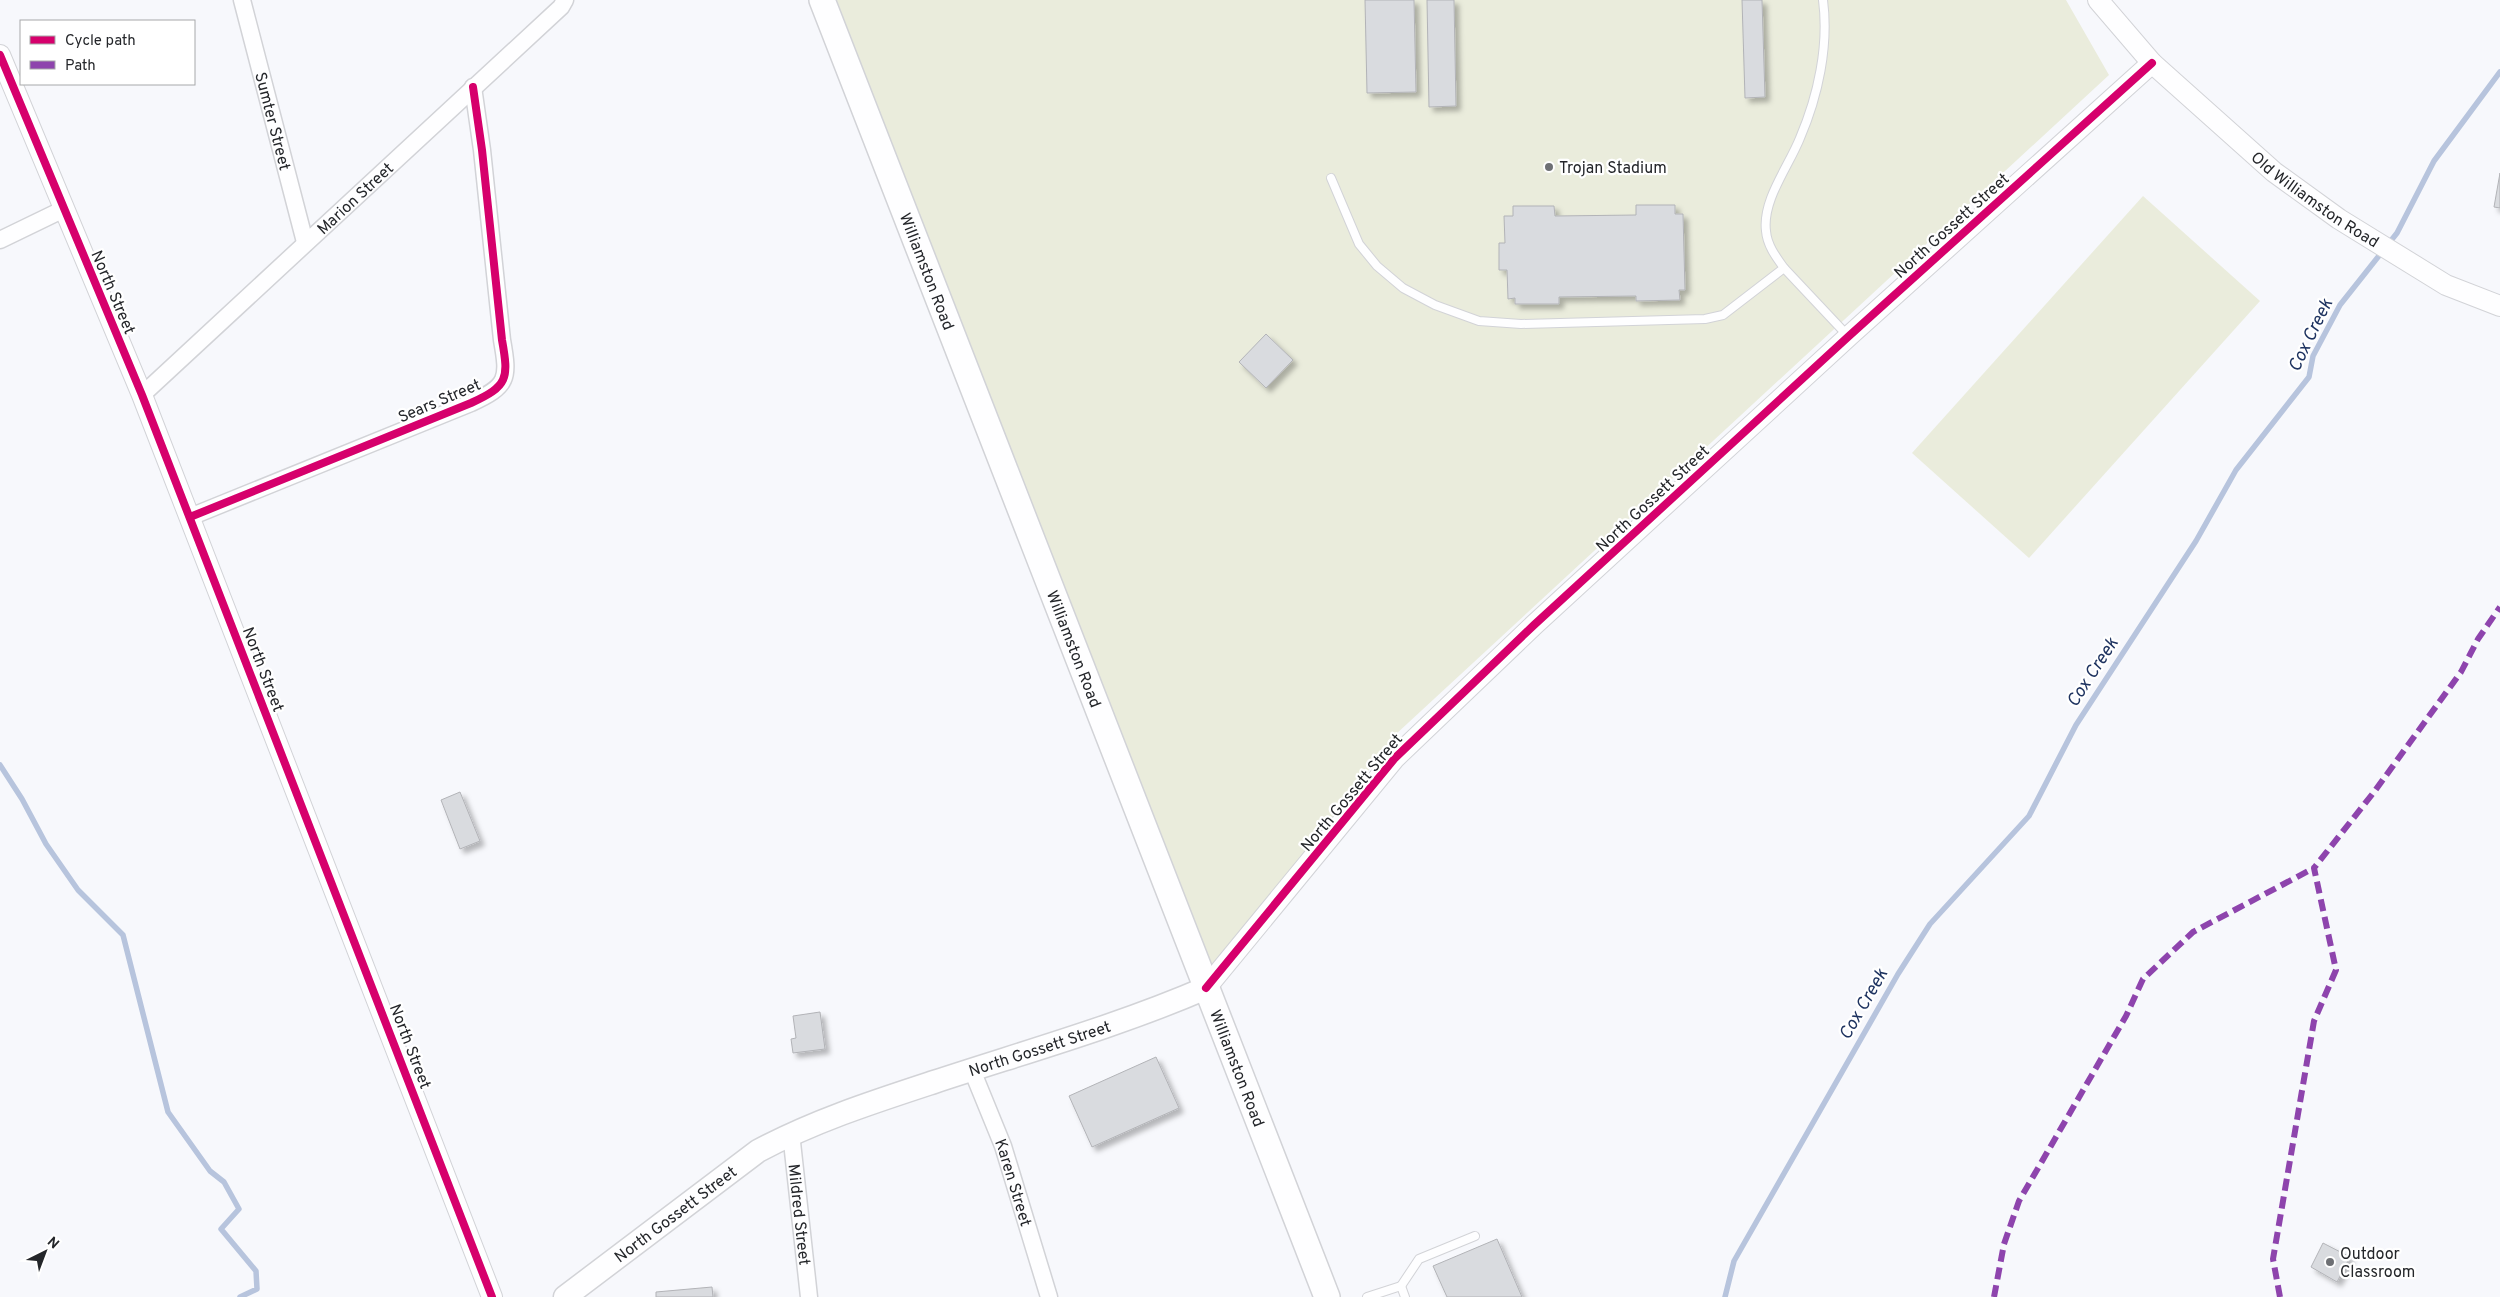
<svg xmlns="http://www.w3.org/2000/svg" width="2500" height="1297" viewBox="0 0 2500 1297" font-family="Overpass,sans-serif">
<defs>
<filter id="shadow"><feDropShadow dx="4.5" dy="4.5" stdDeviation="2.5" flood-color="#0004"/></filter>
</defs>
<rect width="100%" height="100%" fill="#f7f8fc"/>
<g fill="#eaecdc">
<polygon points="822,0 2066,0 2109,75 1395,735 1206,988"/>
<polygon points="2143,196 2260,301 2029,558 1912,453"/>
</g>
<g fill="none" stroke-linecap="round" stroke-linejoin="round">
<g stroke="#b7c4dd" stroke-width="5.5">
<polyline points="0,765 22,799 46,844 78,890 123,935 168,1112 210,1171 224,1182 239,1209 221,1229 256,1271 257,1289 240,1297"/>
<polyline points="1725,1297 1734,1261 1898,974 1930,924 2029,816 2076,725 2196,541 2236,470 2309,377 2313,356 2340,305 2397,233 2434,161 2500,72"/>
</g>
</g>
<g fill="#d9dbdf" stroke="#b2b3b7" filter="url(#shadow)">
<polygon points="1365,0 1414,0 1416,92 1367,93"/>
<polygon points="1427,0 1454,0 1456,106 1429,107"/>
<polygon points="1742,0 1762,0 1765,97 1745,98"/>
<polygon points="2500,173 2500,208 2494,207"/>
<polygon points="1636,205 1675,205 1675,214 1683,214 1685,290 1679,290 1680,300 1636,301 1636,296 1559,297 1559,304 1515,304 1515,298 1508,299 1507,270 1499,270 1499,243 1505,243 1504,216 1513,216 1513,206 1554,206 1555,216 1636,215"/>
<polygon points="1266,334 1293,360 1266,388 1239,362"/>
<polygon points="460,792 480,841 460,849 441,800"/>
<polygon points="820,1012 825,1049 793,1053 791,1039 796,1038 793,1016"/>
<polygon points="1156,1057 1179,1108 1092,1147 1069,1096"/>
<polygon points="1497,1239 1522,1297 1447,1297 1433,1266"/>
<polygon points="2323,1243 2350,1257 2337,1282 2311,1267"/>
<polygon points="712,1287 713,1297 656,1297 656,1292"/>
</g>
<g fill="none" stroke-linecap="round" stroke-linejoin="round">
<g stroke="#d2d3d7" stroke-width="10">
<g id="service">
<path d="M1331,178l28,66 18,22 26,22 32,17 44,16 42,3 184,-5 18,-4 61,-47c-8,-11 -17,-23 -18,-37 -4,-31 23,-65 34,-93 18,-42 29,-92 23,-138"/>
<polyline points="1784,268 1848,336"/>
<polyline points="1401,1286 1419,1259 1475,1236"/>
<polyline points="1367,1297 1401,1286 1405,1297"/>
</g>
</g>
<g stroke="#d2d3d7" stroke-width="19">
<g id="minor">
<path id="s1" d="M242,0l63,242"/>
<polyline points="0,240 64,209"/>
<path id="s2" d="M142,395l419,-388 4,-7"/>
<path d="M190,517l281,-114c37,-17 38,-24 31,-63l-20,-190 -9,-63"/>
<path id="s3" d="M972,1070l31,76 46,151"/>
<path id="s4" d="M791,1133l18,164"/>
</g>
</g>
<g stroke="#d2d3d7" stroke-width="22">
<g id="tertiary">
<path id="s5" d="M2098,0l54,63 122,109 65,47 107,66 54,21"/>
<polyline points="0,55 142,395 492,1297"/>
<polyline points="1206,988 1395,758 1534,625 1849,336 2152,63"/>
</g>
</g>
<g stroke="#d2d3d7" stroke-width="25">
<g id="secondary">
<path id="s6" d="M565,1297l193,-146c56,-30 115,-49 176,-69 91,-30 184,-56 272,-94"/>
</g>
</g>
<g stroke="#d2d3d7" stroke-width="28">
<g id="primary">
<path id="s7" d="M822,0l505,1297"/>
</g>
</g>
<use href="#service" stroke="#fefeff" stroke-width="8"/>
<use href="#minor" stroke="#fefeff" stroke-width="16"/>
<use href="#tertiary" stroke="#fefeff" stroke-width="20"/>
<use href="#secondary" stroke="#fefeff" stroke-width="22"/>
<use href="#primary" stroke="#fefeff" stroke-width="25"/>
<g stroke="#8e44ad" stroke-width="6" stroke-dasharray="12 6" stroke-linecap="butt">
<polyline points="1994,1297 2004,1244 2019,1201 2126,1016 2143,979 2193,932 2314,868"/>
<polyline points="2280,1297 2273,1259 2298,1114 2314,1021 2336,970 2314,868 2374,792 2461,672 2478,639 2500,607"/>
</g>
<g stroke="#fff" stroke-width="11">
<g id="cycleway">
<polyline points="0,55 142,395 492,1297"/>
<path d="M190,517l281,-114c37,-17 38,-24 31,-63l-20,-190 -9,-63"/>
<polyline points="1206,988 1395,758 1534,625 1849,336 2152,63"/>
</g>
</g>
<use href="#cycleway" stroke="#d6006c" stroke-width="8"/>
</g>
<g fill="#6e7074" stroke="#fff" stroke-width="2">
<circle cx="1549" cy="167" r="5"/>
<circle cx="2330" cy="1262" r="5"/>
</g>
<g text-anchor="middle" stroke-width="4.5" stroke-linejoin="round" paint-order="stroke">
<g font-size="16" fill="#24262a" stroke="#fff">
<text dy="6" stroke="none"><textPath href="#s1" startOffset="125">Sumter Street</textPath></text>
<text dy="6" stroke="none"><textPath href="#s2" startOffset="290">Marion Street</textPath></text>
<text dy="6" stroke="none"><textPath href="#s5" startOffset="296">Old Williamston Road</textPath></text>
<text transform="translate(1951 225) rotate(-42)" y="6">North Gossett Street</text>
<text dy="6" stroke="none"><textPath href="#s7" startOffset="291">Williamston Road</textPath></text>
<text transform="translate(114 292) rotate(67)" y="6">North Street</text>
<text transform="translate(439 400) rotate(-23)" y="6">Sears Street</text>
<text transform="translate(1652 498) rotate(-43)" y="6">North Gossett Street</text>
<text dy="6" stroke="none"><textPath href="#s7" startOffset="696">Williamston Road</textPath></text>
<text transform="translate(264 669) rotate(69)" y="6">North Street</text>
<text transform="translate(1351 792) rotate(-50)" y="6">North Gossett Street</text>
<text transform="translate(411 1046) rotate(69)" y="6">North Street</text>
<text dy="6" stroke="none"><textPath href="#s6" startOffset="542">North Gossett Street</textPath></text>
<text dy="6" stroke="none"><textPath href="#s7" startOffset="1146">Williamston Road</textPath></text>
<text dy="6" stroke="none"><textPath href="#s3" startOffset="120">Karen Street</textPath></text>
<text dy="6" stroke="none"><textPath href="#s6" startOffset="138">North Gossett Street</textPath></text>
<text dy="6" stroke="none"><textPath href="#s4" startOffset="82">Mildred Street</textPath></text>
</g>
<g font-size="16" fill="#24262a" stroke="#fff" text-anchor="start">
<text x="1559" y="173">Trojan Stadium</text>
<text x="2340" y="1259">Outdoor<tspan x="2340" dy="18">Classroom</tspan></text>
</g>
<g font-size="18" font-style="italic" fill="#1e3360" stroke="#fff">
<text transform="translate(2310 335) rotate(-64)" y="6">Cox Creek</text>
<text transform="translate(2092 672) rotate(-57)" y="6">Cox Creek</text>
<text transform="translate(1863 1004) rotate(-60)" y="6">Cox Creek</text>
</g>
</g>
<rect x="20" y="20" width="175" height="65" fill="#ffffff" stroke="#a7a8aa"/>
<rect x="30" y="36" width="25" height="8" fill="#d6006c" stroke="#a7a8aa"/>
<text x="65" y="45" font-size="15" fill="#24262a">Cycle path</text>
<rect x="30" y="61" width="25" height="8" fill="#8e44ad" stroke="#a7a8aa"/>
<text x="65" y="70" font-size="15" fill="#24262a">Path</text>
<g transform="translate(45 1252) rotate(42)" stroke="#ffffff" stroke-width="4" paint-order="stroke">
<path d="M0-4L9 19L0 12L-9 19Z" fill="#24262a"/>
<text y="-8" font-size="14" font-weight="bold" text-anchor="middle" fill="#24262a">N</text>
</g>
</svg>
